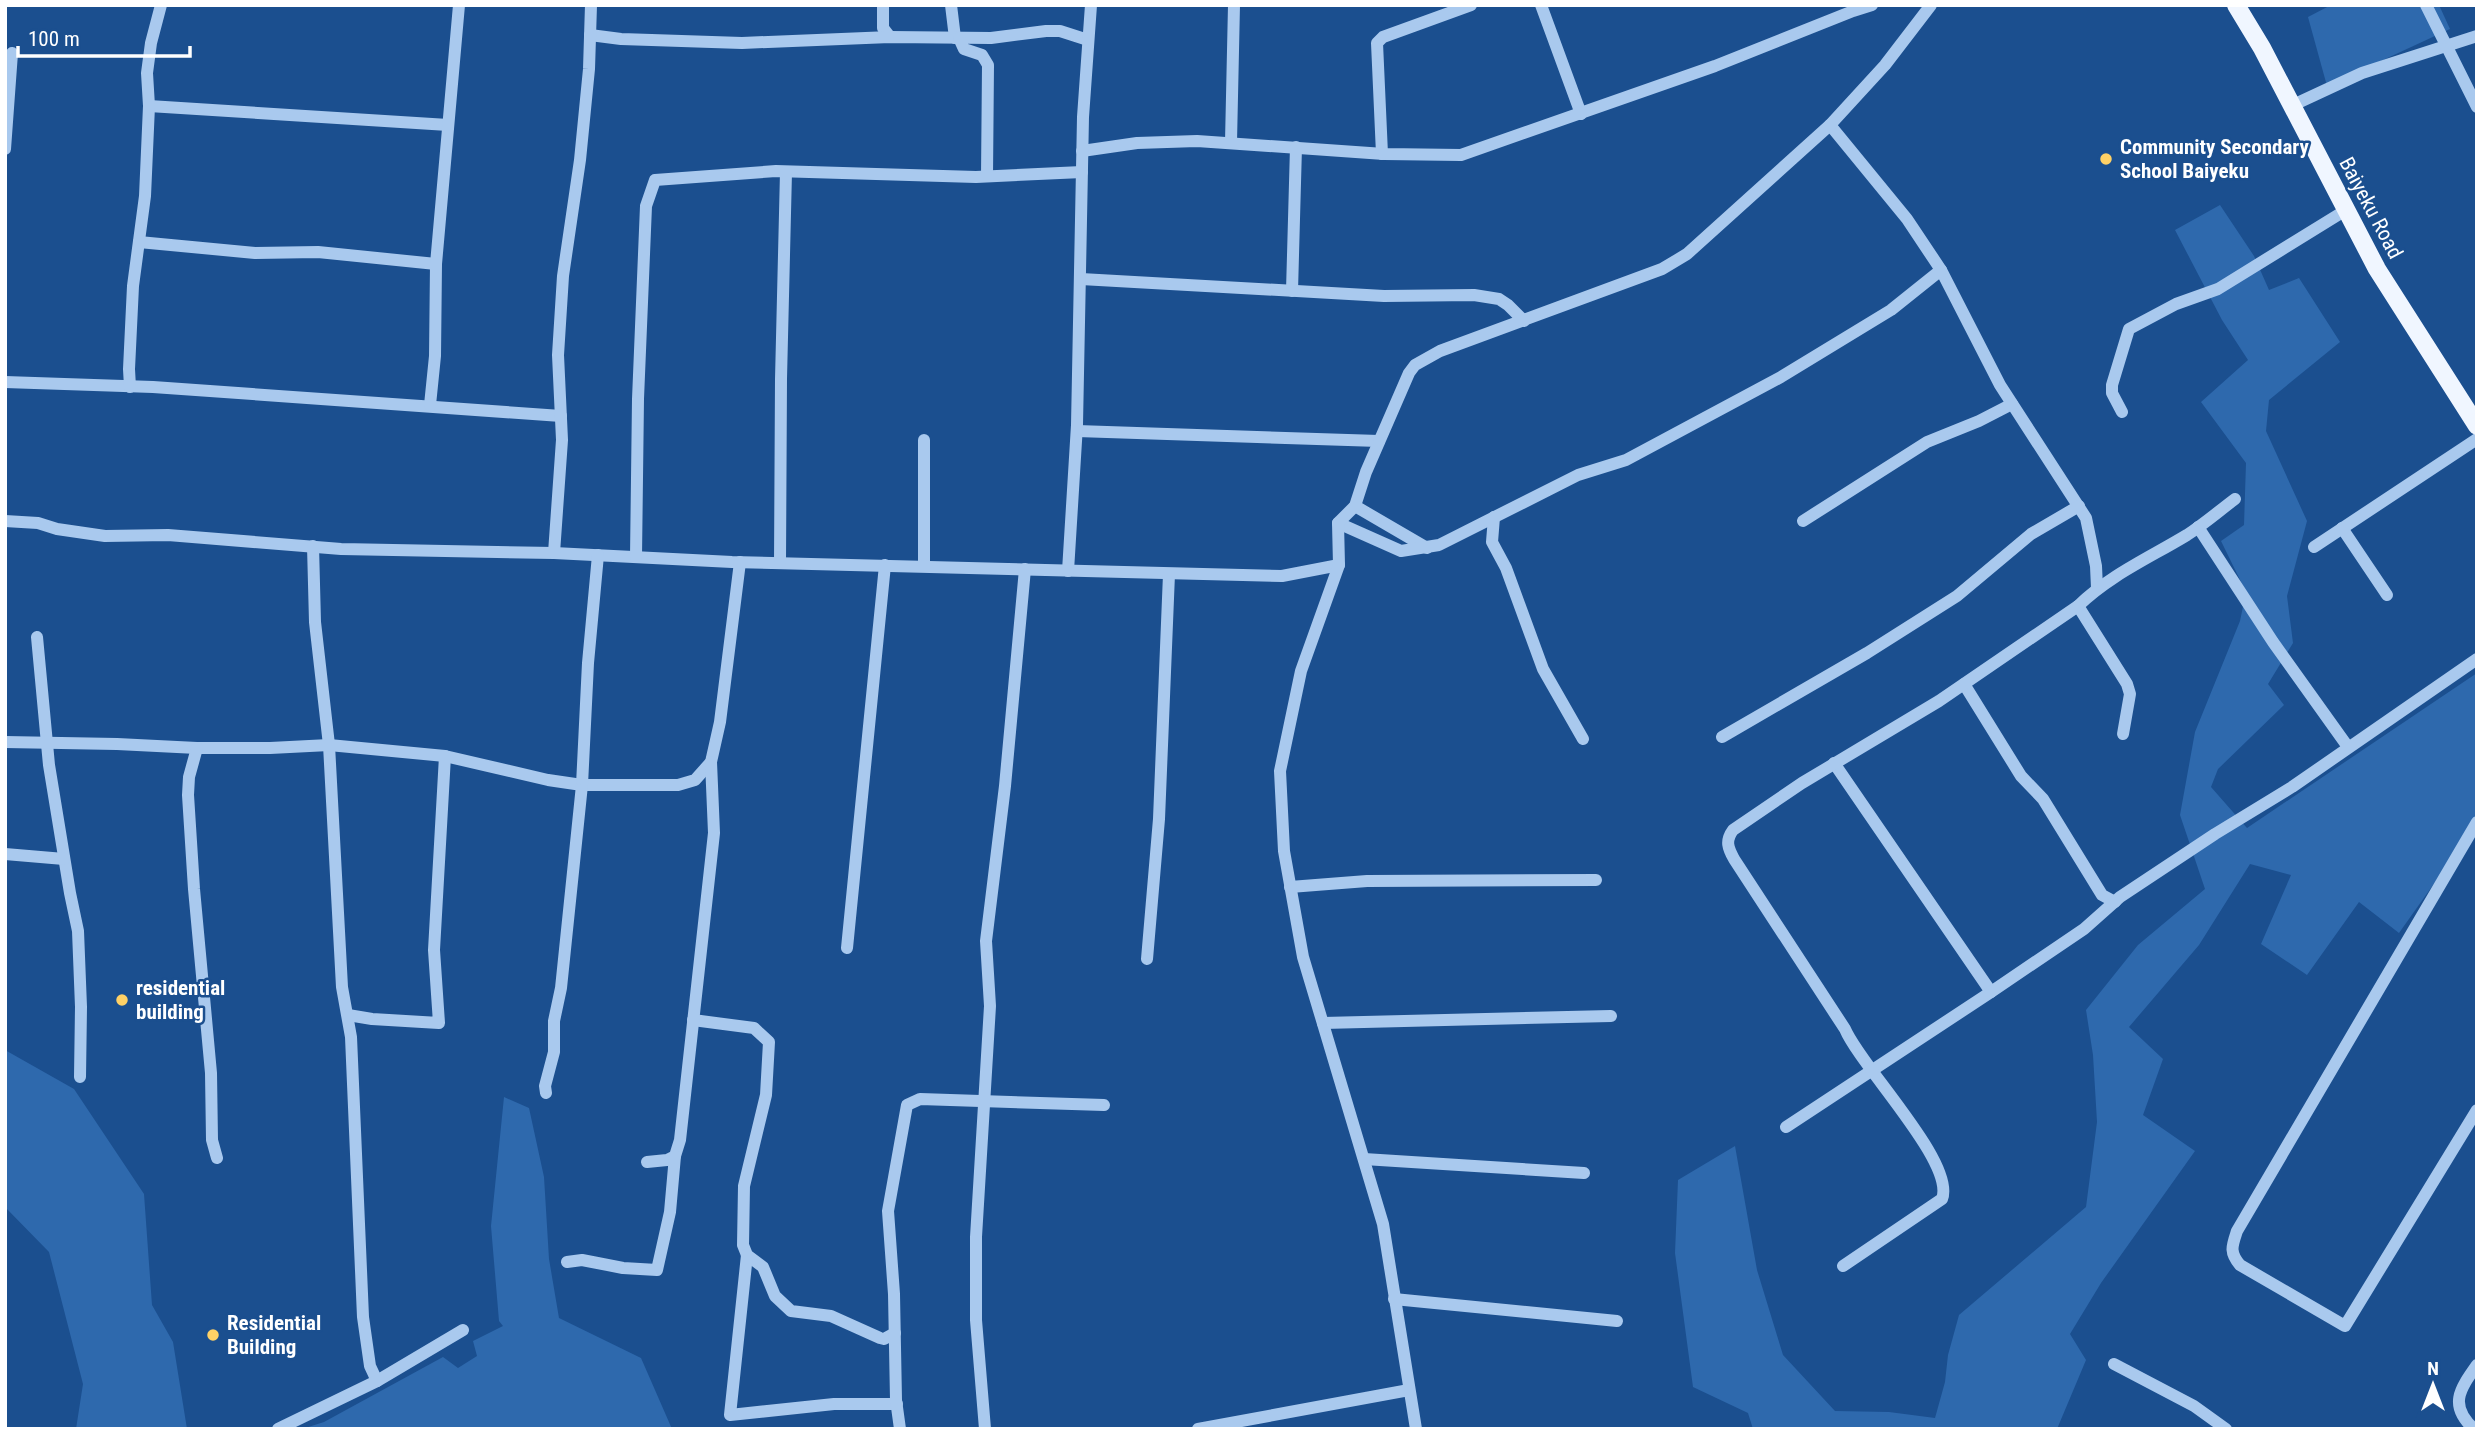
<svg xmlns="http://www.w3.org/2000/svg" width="2482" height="1434" viewBox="0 0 2482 1434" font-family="'Roboto Condensed',sans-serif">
<rect width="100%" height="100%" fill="#1b4f8f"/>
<g fill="#2e69ad">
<polygon points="2331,5 2439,5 2450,29 2327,86 2308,17"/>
<polygon points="2220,205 2254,256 2269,290 2299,278 2340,342 2269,400 2266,431 2307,521 2287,596 2293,643 2268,684 2284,705 2218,769 2211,787 2247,828 2477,673 2477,823 2399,933 2359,902 2307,975 2261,944 2291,875 2250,864 2199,945 2129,1027 2163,1059 2143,1115 2195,1151 2101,1283 2070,1334 2086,1360 2057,1429 1753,1429 1748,1413 1693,1387 1675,1253 1678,1180 1735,1146 1757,1270 1783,1355 1835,1411 1889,1412 1935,1418 1945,1382 1948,1355 1959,1315 2086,1207 2097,1122 2093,1055 2086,1010 2138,945 2205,889 2180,815 2195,732 2240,621 2246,592 2221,541 2244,525 2246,463 2201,402 2248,360 2222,320 2175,230"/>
<polygon points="5,1050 74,1089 144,1194 152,1305 173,1342 187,1429 76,1429 83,1384 49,1252 5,1207"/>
<polygon points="504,1097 529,1108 544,1177 549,1259 559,1318 641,1358 672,1429 302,1429 324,1422 443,1357 458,1368 477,1356 473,1341 503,1326 499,1321 491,1226"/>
</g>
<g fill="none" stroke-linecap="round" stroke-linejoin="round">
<g stroke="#a9c9ee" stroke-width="12">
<polyline points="883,5 883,28 890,37"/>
<polyline points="951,5 955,38"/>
<polyline points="1541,5 1581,114"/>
<polyline points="2426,5 2477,107"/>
<polyline points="590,35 621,39 742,43 890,37 991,38 1046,31 1060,31 1088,40"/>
<polyline points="959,38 964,49 982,55 988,65 987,176"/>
<polyline points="149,106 448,125"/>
<polyline points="2291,106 2362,73 2477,36"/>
<polyline points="1830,125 1907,219 1941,270 2000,385 2086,518 2096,566 2097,588"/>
<polyline points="1231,142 1234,5"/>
<polyline points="5,149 12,53"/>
<polyline points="1082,151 1137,143 1197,141 1384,154 1461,155 1715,66 1853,11 1872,5"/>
<polyline points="1382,154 1377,43 1383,37 1471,5"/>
<polyline points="139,242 255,253 318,252 436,264"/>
<polyline points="1081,279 1384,296 1474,295 1499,299 1508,305 1524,321"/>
<polyline points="1292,291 1296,147"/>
<polyline points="5,382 153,387 561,416"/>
<polyline points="130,387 129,369 133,286 145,196 149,106 147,73 151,43 161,5"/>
<polyline points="430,405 435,356 436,264 459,5"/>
<polyline points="2122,412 2112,393 2112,385 2129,329 2176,304 2218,289 2346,210"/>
<polyline points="1077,431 1379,441"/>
<polyline points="924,440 924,566"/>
<polyline points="1355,506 1427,548"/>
<polyline points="1494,517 1492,542 1506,568 1543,669 1583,739"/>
<polyline points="5,521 38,523 57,529 105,536 168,535 341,549 554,553 732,562 1282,576 1339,565"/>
<polyline points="1803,521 1927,442 1979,421 2012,404"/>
<polyline points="1338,523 1401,551 1439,545 1578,475 1626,460 1781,377 1891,310 1941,270"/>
<polyline points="2198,527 2273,642 2348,747"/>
<polyline points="2342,528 2387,595"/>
<polyline points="313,546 315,622 329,745 342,987 351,1037 363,1317 370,1366 377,1381"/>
<polyline points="2314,547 2477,439"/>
<polyline points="554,553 562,440 558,355 563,276 580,160 589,69 591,5"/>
<polyline points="636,557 638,399 646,206 655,180 776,171 976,177 1082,172"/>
<polyline points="780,563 781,379 786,172"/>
<polyline points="1068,571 1077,425 1083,117 1091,5"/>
<polyline points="2078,606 2127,684 2130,694 2123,734"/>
<polyline points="37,637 49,765 70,893 78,931 81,1007 80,1077"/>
<polyline points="1964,684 2021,776 2043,799 2102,895 2115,902"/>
<polyline points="1722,737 1867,653 1957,596 2031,534 2079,506"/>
<polyline points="5,742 117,744 197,748 270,748 329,745 445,756 548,780 582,785 678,785 695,780 711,762 720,722 740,562"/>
<polyline points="197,748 189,777 188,795 194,889 211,1073 212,1140 217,1158"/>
<polyline points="1834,763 1991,992"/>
<path d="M2477,822l-240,409c-5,15 -8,21 3,34l105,61 132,-216"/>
<polyline points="5,854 64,859"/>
<polyline points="1290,887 1367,881 1596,880"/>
<polyline points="847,948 885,565"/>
<polyline points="1147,959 1159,819 1169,574"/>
<polyline points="348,1015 372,1019 439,1023 434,950 445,756"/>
<polyline points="693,1020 754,1028 769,1042 766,1095 744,1186 743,1245 747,1255 763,1267 775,1296 791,1311 831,1316 880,1338 884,1339 895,1333"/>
<polyline points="1323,1023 1611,1016"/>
<polyline points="546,1093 545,1086 554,1052 554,1021 561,988 582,785 588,663 598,555"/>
<polyline points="1786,1127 1991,992 2084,929 2120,897 2215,834 2292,787 2477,659"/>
<polyline points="1364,1159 1584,1173"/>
<polyline points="647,1162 667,1160 675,1156 680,1140 714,833 711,762"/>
<polyline points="747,1255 730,1415 834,1404 897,1404"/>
<polyline points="567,1262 582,1260 623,1268 657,1270 670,1212 675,1156"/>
<path d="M1843,1266l99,-67c14,-36 -81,-132 -97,-170l-111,-170c-6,-11 -9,-18 -1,-29l69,-47 137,-82 139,-95c32,-31 71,-48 109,-71 17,-11 32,-24 48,-36"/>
<polyline points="1394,1299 1617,1321"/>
<polyline points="2114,1364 2194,1406 2226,1429"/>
<polyline points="278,1429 377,1381 463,1330"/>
<polyline points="900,1429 896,1400 894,1294 888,1211 907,1105 920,1099 1104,1105"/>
<polyline points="985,1429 976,1320 976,1237 990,1006 986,941 1005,786 1025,569"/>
<polyline points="1198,1429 1409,1390"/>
<polyline points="1416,1429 1383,1224 1303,957 1284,851 1280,771 1301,671 1339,565 1338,523 1355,506 1366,472 1409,373 1415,365 1440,351 1662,269 1687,254 1830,125 1885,65 1931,5"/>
<path d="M2474,1429c-26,-24 -14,-40 3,-64"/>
</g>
<polyline stroke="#f0f6ff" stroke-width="18" points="2236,5 2262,48 2377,269 2477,426"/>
</g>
<g fill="#ffd166" stroke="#1b4f8f" stroke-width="2.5">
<circle cx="2106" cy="159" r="7"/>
<circle cx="122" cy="1000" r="7"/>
<circle cx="213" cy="1335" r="7"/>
</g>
<g text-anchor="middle" stroke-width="5" stroke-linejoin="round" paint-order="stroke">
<g font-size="21" font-weight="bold" fill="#fff" stroke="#1b4f8f" text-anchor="start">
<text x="2120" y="154">Community Secondary<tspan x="2120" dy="24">School Baiyeku</tspan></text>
<text x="136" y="995">residential<tspan x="136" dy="24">building</tspan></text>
<text x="227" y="1330">Residential<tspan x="227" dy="24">Building</tspan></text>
</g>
<g font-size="21" fill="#fff" stroke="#1b4f8f">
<text transform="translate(2371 208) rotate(62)" y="7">Baiyeku Road</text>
</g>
</g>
<rect width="2482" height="1434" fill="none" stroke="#ffffff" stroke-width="14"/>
<g transform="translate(2433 1385)" stroke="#1b4f8f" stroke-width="5" paint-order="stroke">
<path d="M0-5L12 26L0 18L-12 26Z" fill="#ffffff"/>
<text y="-10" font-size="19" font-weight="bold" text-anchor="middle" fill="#ffffff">N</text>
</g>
<path d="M18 46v10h172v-10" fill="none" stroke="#ffffff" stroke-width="3.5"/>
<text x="28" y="46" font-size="21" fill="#ffffff" stroke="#1b4f8f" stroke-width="5" paint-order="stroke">100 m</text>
</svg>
